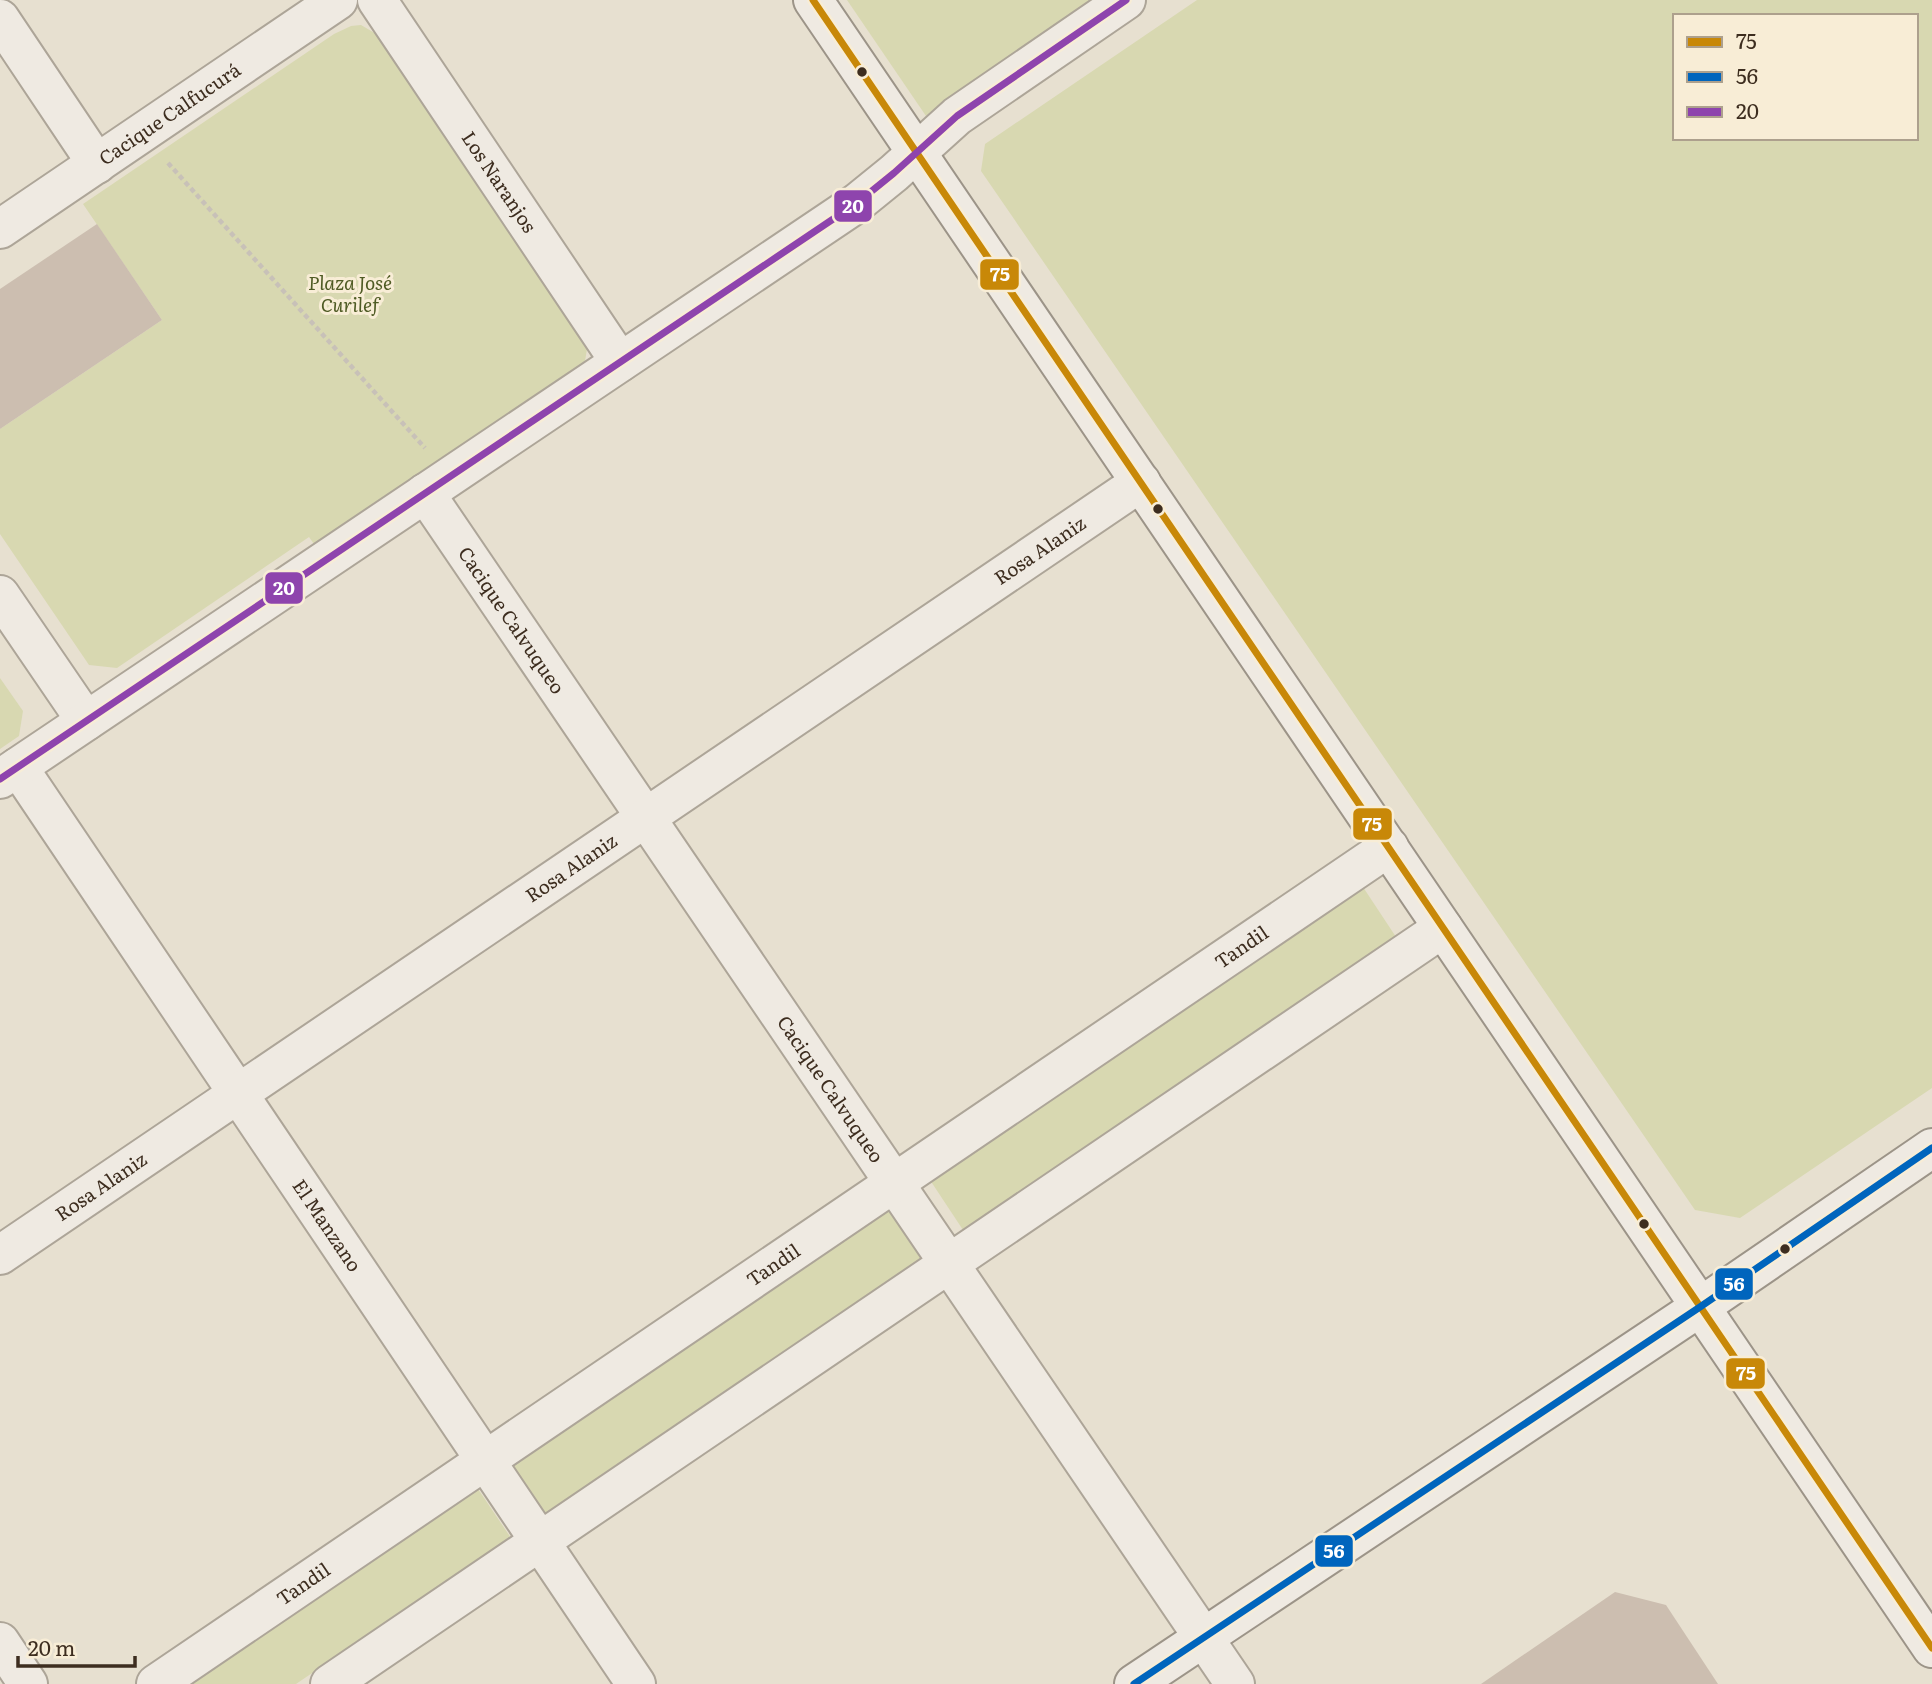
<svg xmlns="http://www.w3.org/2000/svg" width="1932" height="1684" viewBox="0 0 1932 1684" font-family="Literata,serif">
<rect width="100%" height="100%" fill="#e7e0d0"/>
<g fill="#d8d8b1" fill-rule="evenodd">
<polygon points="847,0 1095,0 926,116"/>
<path d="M1197,0h735v1088l-192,130 -45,-8 -714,-1039 4,-27zM1675,16h241v122h-241z"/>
<polygon points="361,25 378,35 584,339 587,349 584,367 319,551 309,537 117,668 89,665 0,534 0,429 162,320 83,204 334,34 351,26"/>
<polygon points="0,678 23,711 19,736 0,749"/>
<polygon points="1363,887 1398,940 963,1230 928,1177"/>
<polygon points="886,1207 922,1259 544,1514 509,1462"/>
<polygon points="476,1486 511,1538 296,1684 184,1684"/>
</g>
<g fill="#ccbeb0">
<polygon points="97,224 162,320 0,429 0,289"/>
<polygon points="1615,1592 1666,1605 1718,1684 1481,1684"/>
</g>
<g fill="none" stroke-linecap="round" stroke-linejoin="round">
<g stroke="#ada598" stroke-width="42">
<g id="street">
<path id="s1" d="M377,0l243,362"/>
<polyline points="0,19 97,164"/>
<path id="s2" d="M0,229l338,-229"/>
<path id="s3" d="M425,493l810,1191"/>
<polyline points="0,595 86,721"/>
<path id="s4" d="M18,767l618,917"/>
<polyline points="0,779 857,203 894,173 957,116 1126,0"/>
<path id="s5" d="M0,1255l1141,-773"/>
<polyline points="0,1642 28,1684"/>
<path id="s6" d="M156,1684l1233,-837"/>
<polyline points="330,1684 1443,928"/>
</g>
</g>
<g stroke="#9c9488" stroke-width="42">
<g id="secondary">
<polyline points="813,0 1932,1648"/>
<polyline points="1134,1684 1700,1307 1932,1148"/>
</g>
</g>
<polyline stroke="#c8c1b8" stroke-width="4.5" stroke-dasharray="5 3.5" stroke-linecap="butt" points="168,163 425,448"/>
<use href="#street" stroke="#efeae2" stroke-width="38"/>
<use href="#secondary" stroke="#efeae2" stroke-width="38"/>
<g stroke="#f8edd6" stroke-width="12">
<polyline id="bus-1" points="813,0 1932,1648"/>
</g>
<g stroke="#f8edd6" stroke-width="12">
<polyline id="bus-2" points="1134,1684 1700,1307 1932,1148"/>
</g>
<g stroke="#f8edd6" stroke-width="12">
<polyline id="bus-3" points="0,779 857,203 894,173 957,116 1126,0"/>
</g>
<use href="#bus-1" stroke="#c88808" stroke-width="7"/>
<use href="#bus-2" stroke="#0065bd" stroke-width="7"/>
<use href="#bus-3" stroke="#8e44ad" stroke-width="7"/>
</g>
<g fill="#3d2d1f" stroke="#f8edd6" stroke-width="2.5">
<circle cx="862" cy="72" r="6"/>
<circle cx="1158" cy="509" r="6"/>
<circle cx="1644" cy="1224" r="6"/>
<circle cx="1785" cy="1249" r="6"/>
</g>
<g text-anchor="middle" stroke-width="6" stroke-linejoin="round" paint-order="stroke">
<g font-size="19" fill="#3d2d1f" stroke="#f8edd6">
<text dy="7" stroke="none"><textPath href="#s2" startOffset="205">Cacique Calfucurá</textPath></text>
<text dy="7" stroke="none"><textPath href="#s1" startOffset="219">Los Naranjos</textPath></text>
<text dy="7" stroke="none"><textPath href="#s5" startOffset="1256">Rosa Alaniz</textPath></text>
<text dy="7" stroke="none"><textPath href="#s3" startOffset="154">Cacique Calvuqueo</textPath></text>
<text dy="7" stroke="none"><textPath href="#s5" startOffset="690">Rosa Alaniz</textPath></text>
<text dy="7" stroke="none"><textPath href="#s6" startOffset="1312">Tandil</textPath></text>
<text dy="7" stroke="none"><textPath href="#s3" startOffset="721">Cacique Calvuqueo</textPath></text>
<text dy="7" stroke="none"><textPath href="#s5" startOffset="122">Rosa Alaniz</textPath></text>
<text dy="7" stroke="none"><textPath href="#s4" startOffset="553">El Manzano</textPath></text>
<text dy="7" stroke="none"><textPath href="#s6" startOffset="746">Tandil</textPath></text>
<text dy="7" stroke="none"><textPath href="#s6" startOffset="178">Tandil</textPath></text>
</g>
<g font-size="19" font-style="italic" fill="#4f5b24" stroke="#f8edd6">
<text x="350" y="290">Plaza José<tspan x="350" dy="22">Curilef</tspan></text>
</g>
</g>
<g stroke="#f8edd6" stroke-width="2.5">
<rect x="833" y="189" width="40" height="34" rx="7" fill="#8e44ad"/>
<rect x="979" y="258" width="41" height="33" rx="7" fill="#c88808"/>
<rect x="264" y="571" width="40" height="34" rx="7" fill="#8e44ad"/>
<rect x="1352" y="807" width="41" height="34" rx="7" fill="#c88808"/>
<rect x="1714" y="1267" width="40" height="34" rx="7" fill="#0065bd"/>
<rect x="1725" y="1357" width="41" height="33" rx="7" fill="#c88808"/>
<rect x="1314" y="1534" width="40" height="34" rx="7" fill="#0065bd"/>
</g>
<g font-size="19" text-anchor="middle" font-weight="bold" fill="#fff">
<text x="853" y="213">20</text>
<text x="1000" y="281">75</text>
<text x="284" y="595">20</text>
<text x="1372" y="831">75</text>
<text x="1734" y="1291">56</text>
<text x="1746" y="1380">75</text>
<text x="1334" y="1558">56</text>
</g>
<rect x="1673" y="14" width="245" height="126" fill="#f8edd6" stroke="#ada08d" stroke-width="2"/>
<rect x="1687" y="37" width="35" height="10" fill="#c88808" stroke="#ada08d" stroke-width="2"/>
<text x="1736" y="49" font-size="21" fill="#3d2d1f">75</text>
<rect x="1687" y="72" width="35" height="10" fill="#0065bd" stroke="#ada08d" stroke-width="2"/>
<text x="1736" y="84" font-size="21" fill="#3d2d1f">56</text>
<rect x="1687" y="107" width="35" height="10" fill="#8e44ad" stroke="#ada08d" stroke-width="2"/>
<text x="1736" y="119" font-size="21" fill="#3d2d1f">20</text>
<path d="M18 1656v10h117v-10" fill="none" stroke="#3d2d1f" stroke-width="3.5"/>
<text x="28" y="1656" font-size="21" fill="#3d2d1f" stroke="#f8edd6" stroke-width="5" paint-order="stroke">20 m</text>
</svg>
